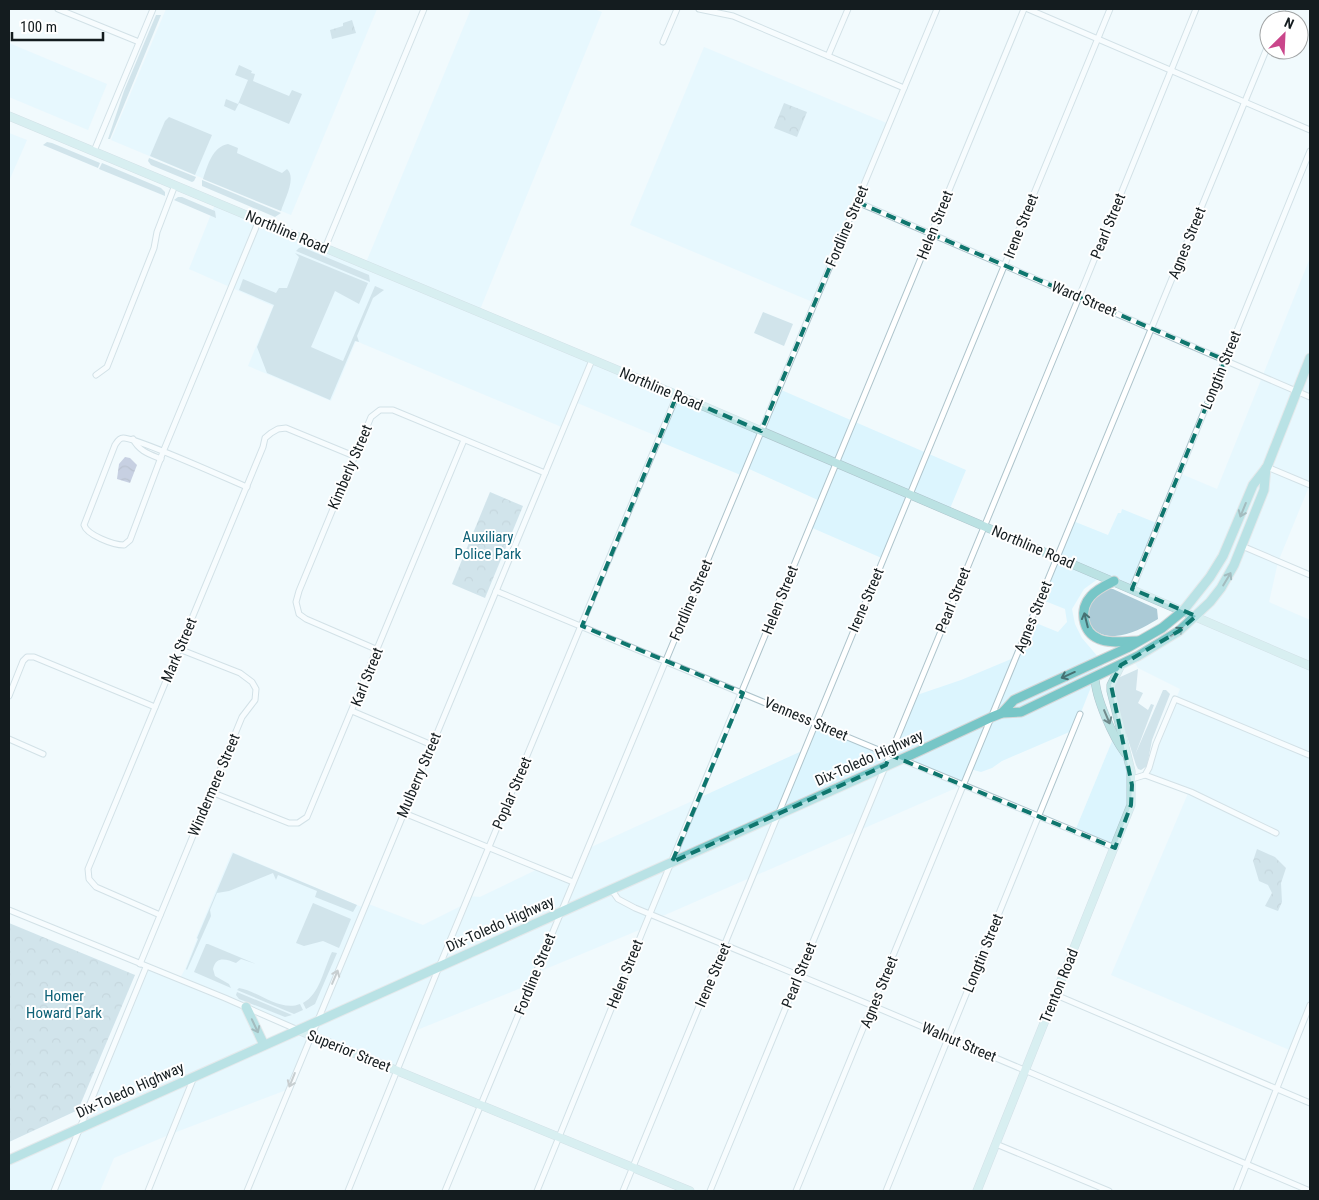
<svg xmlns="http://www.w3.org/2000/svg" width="1319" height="1200" viewBox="0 0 1319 1200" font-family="'Roboto Condensed',sans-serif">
<defs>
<pattern id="park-crowns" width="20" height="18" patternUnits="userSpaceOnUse" patternTransform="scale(1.25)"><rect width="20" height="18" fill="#abcad6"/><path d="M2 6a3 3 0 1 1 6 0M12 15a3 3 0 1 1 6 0" fill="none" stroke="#92adb7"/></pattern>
<pattern id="water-waves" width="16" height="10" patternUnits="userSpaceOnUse" patternTransform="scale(1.25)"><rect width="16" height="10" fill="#959ec0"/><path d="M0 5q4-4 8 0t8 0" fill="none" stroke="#78809b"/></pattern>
</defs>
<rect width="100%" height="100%" fill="#f1fafd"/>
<g fill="#dcf5fe" fill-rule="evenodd">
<polygon points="166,9 377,9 291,215 111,140"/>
<polygon points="471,9 594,9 602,12 479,312 761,431 779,389 966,470 949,511 910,495 884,559 810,527 820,501 747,468 743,476 658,441 659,437 575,402 564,428 356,341 331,401 248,366 273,306 189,269 216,202 365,265"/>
<polygon points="9,43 107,84 88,130 9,97"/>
<polygon points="704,47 889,124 815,303 630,225"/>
<polygon points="9,133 27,140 9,181"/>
<path d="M1310,258v226l-32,78 -9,40 41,18v385l-18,46 -181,-76 78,-184 -44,-16 35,-86 -42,-21 -5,-9 62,-43 -93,-40 -18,13 -12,20 3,15 7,14 22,26 -9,13 -21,53 -72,31 -10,7 -11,4 -11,-3 -7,16 -305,133 -7,-4 -7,14 -108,45 -5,11 -119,48 -15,38 -86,-35 -22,54 -118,45 -57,24 -14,33h-91v-31l70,-31 67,-162 33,13 6,-11 12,-30 -1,-1 36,-86 132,56 2,-5 57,22 42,-21 3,-8 12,1 60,-29 33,14 14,-33 217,-99 11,-27 75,32 24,-59 47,-16 55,-23 15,-36 27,11 9,-10 -2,-13 -25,-10 33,-78 35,14 10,-22h3l1,-4 37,15 20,-51 38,16zM246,1008l52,22 -34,15z"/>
<polygon points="1115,734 1126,754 1131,805 1115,848 1075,831"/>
</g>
<g fill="#abcad6">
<polygon points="156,15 161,15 110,139 108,139 124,91"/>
<polygon points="239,65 252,71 251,73 255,74 253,81 289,96 292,90 302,94 289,124 239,103 235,111 224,106 226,99 238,104 248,80 235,75"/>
<polygon points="169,117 212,135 195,175 150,156 165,121"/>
<polygon points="47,142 52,143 100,163 98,168 43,145"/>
<path d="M228,144l10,4 -1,5 45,20 5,-4c10,9 -3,31 -6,42l-78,-32c5,-14 9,-32 25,-35z"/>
<polygon points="149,158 196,177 194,181 192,182 151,165 148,161"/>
<polygon points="102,163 161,188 165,192 165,196 99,169"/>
<polygon points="202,180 281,213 275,217 202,186"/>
<polygon points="178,197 182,197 215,211 216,218 174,200"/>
<polygon points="302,247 369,275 370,282 296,251 299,248"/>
<polygon points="295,253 368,283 359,304 335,291 311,347 343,361 375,286 384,290 373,298 357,336 359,342 355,341 330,400 267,373 257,347 274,305 239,290 243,279 276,293 279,288 287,288 299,257"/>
<polygon points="763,312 793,324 784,346 754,333"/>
<path d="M1105,589h8l44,20 1,10c-14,8 -27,16 -43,17 -14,1 -26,-7 -28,-20 -1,-6 -1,-11 3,-15 4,-5 10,-8 15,-12z"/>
<polygon points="1138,669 1136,690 1143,693 1138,703 1148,710 1151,704 1154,705 1135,755 1163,690 1166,690 1170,694 1152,740 1147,766 1141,770 1138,769 1136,765 1115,698 1114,688 1118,678"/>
<polygon points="233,853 357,905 353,912 315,897 317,891 278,875 276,880 273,873 229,891 217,893 210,910 211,916 187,970 186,969 198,939 197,938"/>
<polygon points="313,903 351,919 339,948 323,941 304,946 296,943"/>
<path d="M206,944h2l48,20 -15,-5 -5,4c-10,-4 -20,-7 -23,6l2,7 14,8 2,4 -37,-16z"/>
<path d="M332,952l5,1 -22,51 -9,5 -3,-6c17,-9 21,-35 29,-51z"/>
<path d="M239,988c19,3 41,24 61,16l3,6 -9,4 -57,-24z"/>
<polygon points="237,992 292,1015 285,1017 239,999 236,995"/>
</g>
<g fill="url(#park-crowns)">
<polygon points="352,20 356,33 332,39 330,30 343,26 343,23"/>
<polygon points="784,103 807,112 797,137 774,128"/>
<polygon points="490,492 523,506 485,598 452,584"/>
<polygon points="1257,849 1275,857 1286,868 1281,883 1282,902 1278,911 1265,906 1272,893 1268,885 1259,881 1253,861"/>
<polygon points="9,923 135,975 78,1110 9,1142"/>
</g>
<polygon fill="url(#water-waves)" points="125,457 130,458 137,465 130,483 117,479 119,464"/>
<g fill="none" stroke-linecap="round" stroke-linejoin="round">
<g stroke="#aec4cc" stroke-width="7">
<g id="street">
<polyline points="58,9 139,42"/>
<polyline points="699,9 733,16 904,88"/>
<polyline points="1028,9 1310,130"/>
<polyline points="1278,20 1283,9"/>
<polyline points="663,42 677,9"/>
<polyline points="828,56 848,9"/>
<polyline points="94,151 153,9"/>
<polyline points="857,202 1310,397"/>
<polyline points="325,248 424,9"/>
<polyline points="96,375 107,367 154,248 157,232 175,185"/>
<path d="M133,439c6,12 16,15 28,20"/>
<polyline points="1267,467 1310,485"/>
<path d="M247,487c-17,-7 -114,-51 -124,-49 -4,0 -6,4 -8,7l-31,80c3,10 29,20 40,20l6,-5 33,-88 96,-232"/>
<polyline points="1242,546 1310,575"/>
<polyline points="1132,589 1310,151"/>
<polyline points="496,591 893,756"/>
<polyline points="378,650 306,619 299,614 296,602 299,591 371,417 380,410 393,410 545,473"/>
<polyline points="9,696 23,661 27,657 34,657 155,707"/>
<polyline points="352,711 432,745"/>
<polyline points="9,739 43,754"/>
<polyline points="901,759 1115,848"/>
<polyline points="1145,775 1191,792 1276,833"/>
<polyline points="1132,779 1145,775 1149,768 1156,744 1175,699 1309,755"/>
<polyline points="211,792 289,823 298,823 307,817 464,440"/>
<polyline points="404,813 573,882"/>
<polyline points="611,889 618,899 635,908 873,1006 1310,1191"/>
<polyline points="9,910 225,998 298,1030"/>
<polyline points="160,915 96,887 89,879 88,869 263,447 265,438 271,433 278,429 286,428 354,456"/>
<polyline points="140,964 242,717 255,700 256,689 252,682 240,673 179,649"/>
<polyline points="1056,995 1310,1103"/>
<polyline points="996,1144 1109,1191"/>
<polyline points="54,1191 146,967"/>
<polyline points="148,1191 194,1077"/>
<polyline points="247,1191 592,360"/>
<polyline points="348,1191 439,967 677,395"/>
<polyline points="445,1191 937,9"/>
<polyline points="537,1191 644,928 1024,9"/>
<polyline points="623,1191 1110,9"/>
<polyline points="710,1191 1079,297 1196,9"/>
<polyline points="796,1191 1269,43"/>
<polyline points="886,1191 1080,714"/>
<polyline points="1236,1191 1310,1005"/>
</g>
</g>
<g stroke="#aec4cc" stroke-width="9">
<g id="secondary">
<polyline points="9,116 682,397 1310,666"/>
<path d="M1095,677c0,20 18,60 30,76"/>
<polyline points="298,1030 690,1191"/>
<polyline points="977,1191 1131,805 1131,771 1111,691 1111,685 1121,665"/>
</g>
</g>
<g stroke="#d5d6d7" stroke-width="11">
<g id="primary">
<path d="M1114,581c-8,4 -17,8 -23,15 -12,13 -9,36 8,43 11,5 27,2 39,2"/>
<polyline points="1002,713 1014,700 1127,648 1162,628 1183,611 1210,577 1223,556 1253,485 1267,467 1310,358"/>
<polyline points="246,1007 264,1045"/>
<polyline points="9,1160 913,754 992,717 1002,713 1021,712 1138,656 1179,631 1210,602 1221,588 1234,565 1264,490 1266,468"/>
</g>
</g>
<use href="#street" stroke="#fff" stroke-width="5"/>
<use href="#secondary" stroke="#bbe2e3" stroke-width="8"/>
<use href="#primary" stroke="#77c6c7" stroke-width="9"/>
</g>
<defs><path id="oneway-shaft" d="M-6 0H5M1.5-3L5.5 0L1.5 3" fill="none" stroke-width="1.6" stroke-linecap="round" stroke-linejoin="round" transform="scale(1.25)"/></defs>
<g stroke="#467173">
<use href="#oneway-shaft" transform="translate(1243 510) rotate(112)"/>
<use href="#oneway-shaft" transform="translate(1227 579) rotate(-59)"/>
<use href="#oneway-shaft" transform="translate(1086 620) rotate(-104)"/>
<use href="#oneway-shaft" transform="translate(1177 632) rotate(-36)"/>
<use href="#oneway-shaft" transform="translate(1068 675) rotate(156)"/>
<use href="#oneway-shaft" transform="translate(255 1026) rotate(65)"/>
</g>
<use stroke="#70898b" href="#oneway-shaft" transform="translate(1107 717) rotate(67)"/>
<g stroke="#95999a">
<use href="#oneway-shaft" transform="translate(335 977) rotate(-67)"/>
<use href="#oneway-shaft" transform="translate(292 1080) rotate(112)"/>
</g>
<path d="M0 0H1319V1200H0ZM857,202l368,158 -93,229 64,27 -17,15 -58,34 -10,20 21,100 -1,20 -16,43 -225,-93 -4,10 -214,97 71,-169 -161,-67 95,-231 84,36z" fill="#f1fafd" fill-opacity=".55" fill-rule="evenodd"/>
<path fill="none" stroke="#0f766e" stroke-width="4" stroke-dasharray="10 6" stroke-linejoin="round" d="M857,202l368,158 -93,229 64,27 -17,15 -58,34 -10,20 21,100 -1,20 -16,43 -225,-93 -4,10 -214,97 71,-169 -161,-67 95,-231 84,36z"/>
<g text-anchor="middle" stroke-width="4" stroke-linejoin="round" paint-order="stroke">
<g font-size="15" fill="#141c1f" stroke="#fff">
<text transform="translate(935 225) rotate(-68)" y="5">Helen Street</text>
<text transform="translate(847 226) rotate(-67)" y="5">Fordline Street</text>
<text transform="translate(1021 226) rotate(-68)" y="5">Irene Street</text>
<text transform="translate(1108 226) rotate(-68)" y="5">Pearl Street</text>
<text transform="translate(287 232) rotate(23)" y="5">Northline Road</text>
<text transform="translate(1187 243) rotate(-68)" y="5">Agnes Street</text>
<text transform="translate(1084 299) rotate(23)" y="5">Ward Street</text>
<text transform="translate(1221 370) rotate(-68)" y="5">Longtin Street</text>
<text transform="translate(661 389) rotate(23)" y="5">Northline Road</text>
<text transform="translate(350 467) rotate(-67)" y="5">Kimberly Street</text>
<text transform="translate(1033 547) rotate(23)" y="5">Northline Road</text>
<text transform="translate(691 600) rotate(-67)" y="5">Fordline Street</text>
<text transform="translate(780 600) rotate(-68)" y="5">Helen Street</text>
<text transform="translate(866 600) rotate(-67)" y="5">Irene Street</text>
<text transform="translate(953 600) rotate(-68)" y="5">Pearl Street</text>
<text transform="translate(1033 617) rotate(-68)" y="5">Agnes Street</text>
<text transform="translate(179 650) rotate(-67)" y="5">Mark Street</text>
<text transform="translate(367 677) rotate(-68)" y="5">Karl Street</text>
<text transform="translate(806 719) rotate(23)" y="5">Venness Street</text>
<text transform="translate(869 758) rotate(-24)" y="5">Dix-Toledo Highway</text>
<text transform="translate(419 775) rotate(-67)" y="5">Mulberry Street</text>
<text transform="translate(214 785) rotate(-67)" y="5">Windermere Street</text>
<text transform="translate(512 793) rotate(-67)" y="5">Poplar Street</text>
<text transform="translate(500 924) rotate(-24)" y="5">Dix-Toledo Highway</text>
<text transform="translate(983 953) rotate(-68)" y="5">Longtin Street</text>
<text transform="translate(535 974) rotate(-68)" y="5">Fordline Street</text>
<text transform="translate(625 974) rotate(-68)" y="5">Helen Street</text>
<text transform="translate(713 975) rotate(-67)" y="5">Irene Street</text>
<text transform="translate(799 975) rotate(-68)" y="5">Pearl Street</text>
<text transform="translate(1059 986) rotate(-68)" y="5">Trenton Road</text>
<text transform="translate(879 992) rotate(-68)" y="5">Agnes Street</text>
<text transform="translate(959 1042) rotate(23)" y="5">Walnut Street</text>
<text transform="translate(349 1051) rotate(22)" y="5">Superior Street</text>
<text transform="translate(130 1090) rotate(-24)" y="5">Dix-Toledo Highway</text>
</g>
<g font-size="15" fill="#0d6177" stroke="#fff">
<text x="488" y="542">Auxiliary<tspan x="488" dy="17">Police Park</tspan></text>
<text x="64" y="1001">Homer<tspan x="64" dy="17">Howard Park</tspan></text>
</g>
</g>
<rect width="1319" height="1200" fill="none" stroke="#141c1f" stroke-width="20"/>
<g transform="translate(1284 35) rotate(24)"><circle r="24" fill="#ffffff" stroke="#a1a4a5"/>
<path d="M0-4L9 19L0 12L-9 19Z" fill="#ca468b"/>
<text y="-8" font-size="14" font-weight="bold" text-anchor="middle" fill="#141c1f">N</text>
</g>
<path d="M12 32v8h91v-8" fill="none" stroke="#141c1f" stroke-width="2.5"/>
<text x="20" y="32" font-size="15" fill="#141c1f" stroke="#ffffff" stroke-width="4" paint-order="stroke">100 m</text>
</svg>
